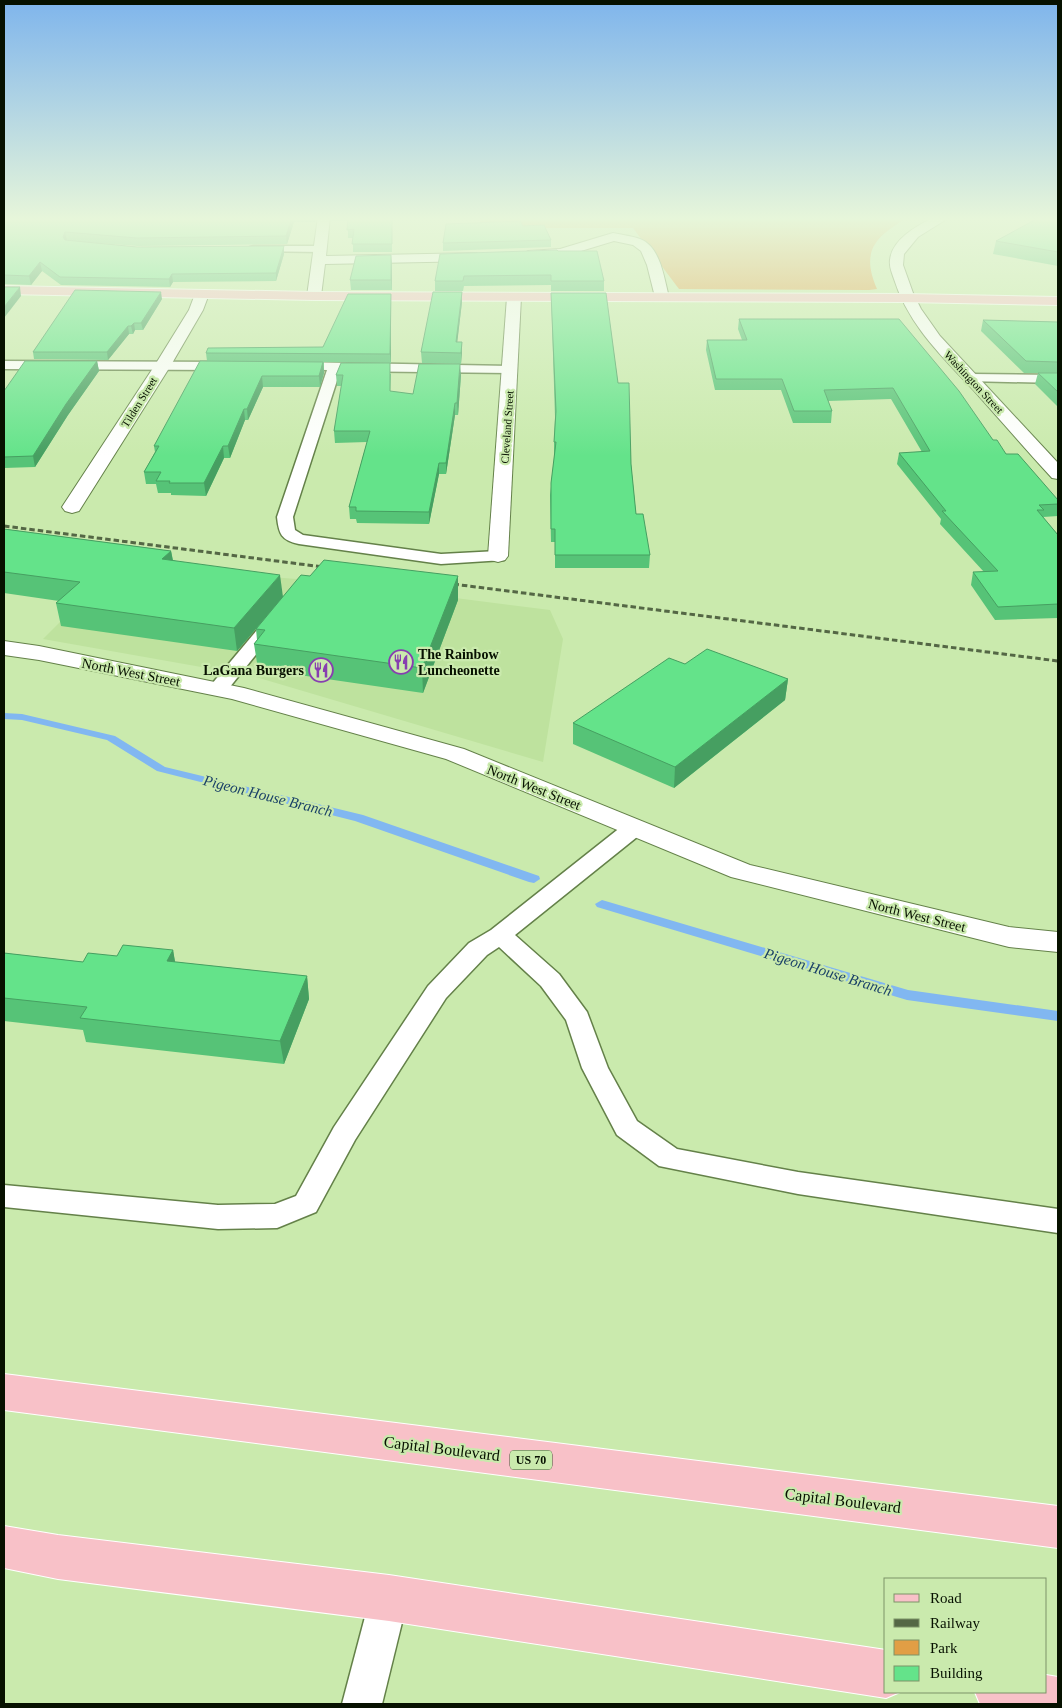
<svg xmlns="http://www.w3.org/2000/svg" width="1062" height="1708" viewBox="0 0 1062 1708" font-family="'Times New Roman',serif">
<rect width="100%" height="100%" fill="#caeaad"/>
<polygon fill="#bee29e" points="117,565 323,581 550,610 563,639 543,762 252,676 43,639"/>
<path fill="#e19e45" d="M479,217h430c-33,19 -49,33 -32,72l-8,1 -190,-1 -46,-61h-152z"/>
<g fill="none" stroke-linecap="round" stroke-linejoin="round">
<g fill="#81b7f1" fill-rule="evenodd">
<polygon points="4,713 22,714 115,736 165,767 363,815 539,876 540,879 534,883 529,882 355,821 157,771 107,740 22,720 4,719"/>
<polygon points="602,900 908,990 1058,1011 1058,1021 907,1000 597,907 595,904"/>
</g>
<g stroke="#648149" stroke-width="3">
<g id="service">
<polygon points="254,246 320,246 325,249 320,252 250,251 249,249 250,247"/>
<polygon points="4,361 228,362 234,366 228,370 4,369"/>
<path d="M295,362l220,4 1,3 -1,3 -5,1 -170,-2 -47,146 2,13 8,5 138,19 57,-3 6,1 2,4 -2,4 -63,4 -142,-20c-18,-4 -20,-10 -22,-27l50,-147 -37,-1 -1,-3z"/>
<polygon points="971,374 1058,375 1058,383 966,381 964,378"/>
<polygon points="273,617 279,618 282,622 279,626 225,693 218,695 211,693 208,689 211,685 267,618"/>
<polygon points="634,821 642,823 645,828 642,833 515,935 559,974 587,1012 608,1068 637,1121 677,1149 798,1172 1058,1209 1058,1233 798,1194 659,1166 617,1135 582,1068 566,1020 541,986 499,947 487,955 446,998 355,1140 316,1212 277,1228 218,1229 4,1207 4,1185 218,1205 275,1204 296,1196 334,1127 428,986 469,943 491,930 626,823"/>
<polygon points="389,1580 402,1585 408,1598 382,1704 342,1704 370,1598 376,1585"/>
</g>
</g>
<g stroke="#648149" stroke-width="2">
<g id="minor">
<polygon points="318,217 330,217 326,256 477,253 484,257 477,261 325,264 321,296 314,300 307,296"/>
<path d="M934,217h16l-32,20 -14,17 -1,11 10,28 8,16 19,27 118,127v16l-6,-1c-25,-27 -49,-55 -74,-83 -33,-36 -69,-68 -84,-116 -2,-6 -5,-12 -4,-19 2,-21 27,-34 44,-43z"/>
<path d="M613,233c9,2 19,3 27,6 21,8 24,40 29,58l-2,3h-10l-2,-3 -8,-32 -6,-14 -8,-6 -19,-4 -53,16 -33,2 -7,-4 7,-4 32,-2z"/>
<polygon points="202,290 209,294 203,310 171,365 79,511 72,513 65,511 62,507 155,365 189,310 195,294"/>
<polygon points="514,293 519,294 521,297 508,556 505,560 498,562 491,560 488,556 507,297 509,294"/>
</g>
</g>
<g stroke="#648149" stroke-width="2">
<polygon id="tertiary" points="4,641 39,646 244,688 464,749 750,865 1009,927 1058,932 1058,952 1009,947 731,877 446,759 232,699 39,660 4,655"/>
</g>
<g stroke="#fff" stroke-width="2">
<g id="primary">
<polygon points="4,286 314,292 907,294 1058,297 1058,305 907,302 314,300 4,294"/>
<polygon points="4,1374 1058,1506 1058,1548 4,1410"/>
<polygon points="4,1526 58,1535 389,1575 886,1650 886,1692 900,1692 886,1698 389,1621 58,1579 4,1568"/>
<polygon points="1046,1675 1058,1677 1058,1704 980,1704 975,1692 1046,1692"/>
</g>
</g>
<use href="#service" fill="#fff" fill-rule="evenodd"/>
<use href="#minor" fill="#fff" fill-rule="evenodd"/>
<use href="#tertiary" fill="#fff" fill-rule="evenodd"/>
<use href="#primary" fill="#f8c1c8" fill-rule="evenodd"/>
<g stroke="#546745" stroke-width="3" stroke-dasharray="5.5 3" stroke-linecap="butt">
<polyline points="4,526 331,568"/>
<polyline points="445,583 1058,661"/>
</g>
</g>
<g fill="#56c377">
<polygon points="4,217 316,217 315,222 294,222 287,244 138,246 83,242 137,247 284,246 284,254 276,281 173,282 170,287 61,285 42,271 31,285 4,284"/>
<polygon points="330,217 392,217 392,252 353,252 353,238 348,238 348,221 331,221"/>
<polygon points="1058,217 1058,266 993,254 996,241"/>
<polygon points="523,226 551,240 551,247 443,251 443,243"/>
<polygon points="558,251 604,281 604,291 551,291 551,285 464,286 463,291 435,291 435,281"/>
<polygon points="392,264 392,290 351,290 350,280"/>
<polygon points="462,292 462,302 457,342 462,342 461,364 422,363 421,352"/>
<polygon points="551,293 618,383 631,464 636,514 650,555 649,568 555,568 555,542 551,542 550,495 555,454 554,454 554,442 555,417"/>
<polygon points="391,294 391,363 324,362 324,373 320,387 263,387 248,420 245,420 230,458 224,458 206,496 171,495 171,493 158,493 156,484 146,484 144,472 155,452 154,446 207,361 206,353 323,347"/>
<polygon points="162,299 143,330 135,330 133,334 129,334 108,360 34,359 33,352"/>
<polygon points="739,319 899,319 993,440 1006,454 1058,500 1058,516 1043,517 1058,535 1058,618 995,620 971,585 973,572 984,572 940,524 941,519 897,464 899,453 922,452 891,399 828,401 832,411 831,423 793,423 781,390 715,390 706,350 707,340 742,340 738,329"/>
<polygon points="983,320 1058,322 1058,407 1035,384 1038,373 1024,373 981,331"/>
<polygon points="97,361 99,371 68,415 35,467 4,468 4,391"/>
<polygon points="391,374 390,392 413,394 461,375 458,415 455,415 446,474 439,474 429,524 357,523 356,519 350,519 349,507 367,442 335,443 334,431 342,386 337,386 336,375"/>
<polygon points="4,529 171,551 173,560 283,597 237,651 61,626 56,603 59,601 4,593"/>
<polygon points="310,576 458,576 458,600 423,693 258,669 254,644 257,640 256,629"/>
<polygon points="685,664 788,679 785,700 674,788 573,744 573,723"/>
<polygon points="173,950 175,962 307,976 309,999 284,1064 86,1042 83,1030 4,1021 4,953 83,962 117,956"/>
</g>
<g fill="#469f61">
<polygon points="292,217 293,217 294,222 287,244 286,236"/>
<polygon points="65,232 67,240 64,245 63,237"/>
<polygon points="284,246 284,254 276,281 276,273"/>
<polygon points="391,255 392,264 392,290 391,280"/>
<polygon points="40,262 42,271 31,285 29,276"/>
<polygon points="172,274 173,282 170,287 169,279"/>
<polygon points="20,287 21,296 4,318 4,307"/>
<polygon points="161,292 162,299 143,330 141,323"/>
<polygon points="462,292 462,302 456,353 456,342"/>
<polygon points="391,294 391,363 390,354"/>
<polygon points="134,323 135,330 133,334 131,326"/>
<polygon points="128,326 129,334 108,360 107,352"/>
<polygon points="462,342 462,353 461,364 461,353"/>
<polygon points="97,361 99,371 68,415 35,467 33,456 66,404"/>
<polygon points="323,362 324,373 320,387 319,376"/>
<polygon points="460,364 461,375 458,415 457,403"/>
<polygon points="262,376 263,387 248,420 247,409"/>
<polygon points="455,403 455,415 446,474 446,463"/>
<polygon points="244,409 245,420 230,458 228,446"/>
<polygon points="223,446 224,458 206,496 204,483"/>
<polygon points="439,463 439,474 429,524 429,512"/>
<polygon points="171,551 175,573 162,559"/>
<polygon points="280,575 283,597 237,651 234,628"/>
<polygon points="458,576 458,600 423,693 422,668"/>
<polygon points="788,679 785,700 674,788 675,767"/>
<polygon points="173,950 177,973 167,961"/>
<polygon points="307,976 309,999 284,1064 280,1041"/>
</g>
<g fill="#64e38a" stroke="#469f61">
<polygon points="4,217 292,217 286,236 137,238 65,232 63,237 65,240 137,247 284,246 276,273 172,274 169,279 60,277 40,262 29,276 4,275"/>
<polygon points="348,217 392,217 392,244 352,244 354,229 347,230"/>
<polygon points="1040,217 1058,217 1058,252 996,241"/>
<polygon points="520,221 523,226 544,225 551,240 443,243 446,224"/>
<polygon points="557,250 558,251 597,251 604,281 551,281 551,275 464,276 463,281 435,281 440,254"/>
<polygon points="391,255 391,280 350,280 356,256"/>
<polygon points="4,287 20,287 4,307"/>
<polygon points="75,290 161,292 141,323 134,323 131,326 128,326 107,352 33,352"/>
<polygon points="433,292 462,292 456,342 462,342 461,353 421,352"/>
<polygon points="551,293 606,293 618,383 629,383 631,464 636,514 643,514 650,555 555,555 555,529 551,529 551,483 556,442 554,442 556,411"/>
<polygon points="348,294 391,294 390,354 206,353 208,348 323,347"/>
<polygon points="739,319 899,319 959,391 993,440 997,440 1006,454 1018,454 1058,500 1058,504 1039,505 1044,510 1037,510 1058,535 1058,604 998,607 973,572 998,571 942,511 946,511 899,453 930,451 893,388 824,390 832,411 794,411 782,379 716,379 707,340 747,340"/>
<polygon points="983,320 1058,322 1058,362 1026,361"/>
<polygon points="25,361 97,361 66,404 33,456 4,457 4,391"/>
<polygon points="200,361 323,362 319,376 262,376 247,409 244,409 228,446 223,446 204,483 169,483 170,481 156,481 161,472 144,472 159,446 154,446"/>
<polygon points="341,363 390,363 390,391 413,394 419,364 460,364 457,403 455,403 446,463 439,463 429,512 356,511 356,507 349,507 370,431 334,431 343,375 336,375"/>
<polygon points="1038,373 1058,373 1058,392"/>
<polygon points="4,529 171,551 162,559 280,575 234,628 56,603 80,582 4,572"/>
<polygon points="324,560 458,576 422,668 254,644 265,630 256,629 301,575 310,576"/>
<polygon points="707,649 788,679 675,767 573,723 669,658 685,664"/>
<polygon points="123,945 173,950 167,961 307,976 280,1041 80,1018 87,1007 4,998 4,953 83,962 88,953 117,956"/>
</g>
<linearGradient id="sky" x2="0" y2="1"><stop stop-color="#7fb5ec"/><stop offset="0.48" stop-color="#e7f6da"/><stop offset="1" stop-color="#e7f6da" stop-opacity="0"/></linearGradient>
<rect width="1062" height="456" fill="url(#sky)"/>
<defs>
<g id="restaurant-ring" transform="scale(1.25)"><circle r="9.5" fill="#caeaad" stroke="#873eb0" stroke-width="1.5"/><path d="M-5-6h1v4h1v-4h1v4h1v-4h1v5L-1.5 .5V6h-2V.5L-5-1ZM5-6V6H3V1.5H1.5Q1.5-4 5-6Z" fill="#873eb0"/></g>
</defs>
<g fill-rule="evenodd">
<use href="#restaurant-ring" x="401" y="662"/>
<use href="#restaurant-ring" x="321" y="670"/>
</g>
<g text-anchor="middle" stroke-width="4.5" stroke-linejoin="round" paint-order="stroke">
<g font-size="11" fill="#071100" stroke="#caeaad">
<text transform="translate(974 382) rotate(47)" y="4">Washington Street</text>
<text transform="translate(139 402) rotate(-58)" y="4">Tilden Street</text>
<text transform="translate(507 427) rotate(-86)" y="4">Cleveland Street</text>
</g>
<rect fill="#caeaad" stroke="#425234" stroke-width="1" x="510" y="1450.5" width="42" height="19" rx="4"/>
<g font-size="12" font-weight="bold" fill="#071100">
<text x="531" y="1464">US 70</text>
</g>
<g font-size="14" font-weight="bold" fill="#071100" stroke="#caeaad" text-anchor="start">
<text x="418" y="659">The Rainbow<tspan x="418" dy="16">Luncheonette</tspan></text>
<text x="304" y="675" text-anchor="end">LaGana Burgers</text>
</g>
<g font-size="14" fill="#071100" stroke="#caeaad">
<text transform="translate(131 672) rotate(11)" y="5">North West Street</text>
<text transform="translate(534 787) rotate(22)" y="5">North West Street</text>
<text transform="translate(917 915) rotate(14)" y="5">North West Street</text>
</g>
<g font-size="15" font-style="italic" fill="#1a4167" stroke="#caeaad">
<text transform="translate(268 796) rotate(14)" y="5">Pigeon House Branch</text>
<text transform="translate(828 972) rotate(17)" y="5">Pigeon House Branch</text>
</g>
<g font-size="16" fill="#071100" stroke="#caeaad">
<text transform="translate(442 1448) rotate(7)" y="6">Capital Boulevard</text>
<text transform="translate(843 1500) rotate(7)" y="6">Capital Boulevard</text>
</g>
</g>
<rect width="1062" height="1708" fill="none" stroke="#071100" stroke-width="10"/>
<rect x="884" y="1578" width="162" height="115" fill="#caeaad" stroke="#7c9368"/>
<rect x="894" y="1594" width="25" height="8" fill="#f8c1c8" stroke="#7c9368"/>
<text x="930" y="1603" font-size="15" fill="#071100">Road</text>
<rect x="894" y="1619" width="25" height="8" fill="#546745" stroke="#7c9368"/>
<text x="930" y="1628" font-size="15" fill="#071100">Railway</text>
<rect x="894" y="1640" width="25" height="15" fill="#e19e45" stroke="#7c9368"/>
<text x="930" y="1653" font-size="15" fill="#071100">Park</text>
<rect x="894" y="1666" width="25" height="15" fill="#64e38a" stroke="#7c9368"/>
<text x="930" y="1678" font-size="15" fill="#071100">Building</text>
</svg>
